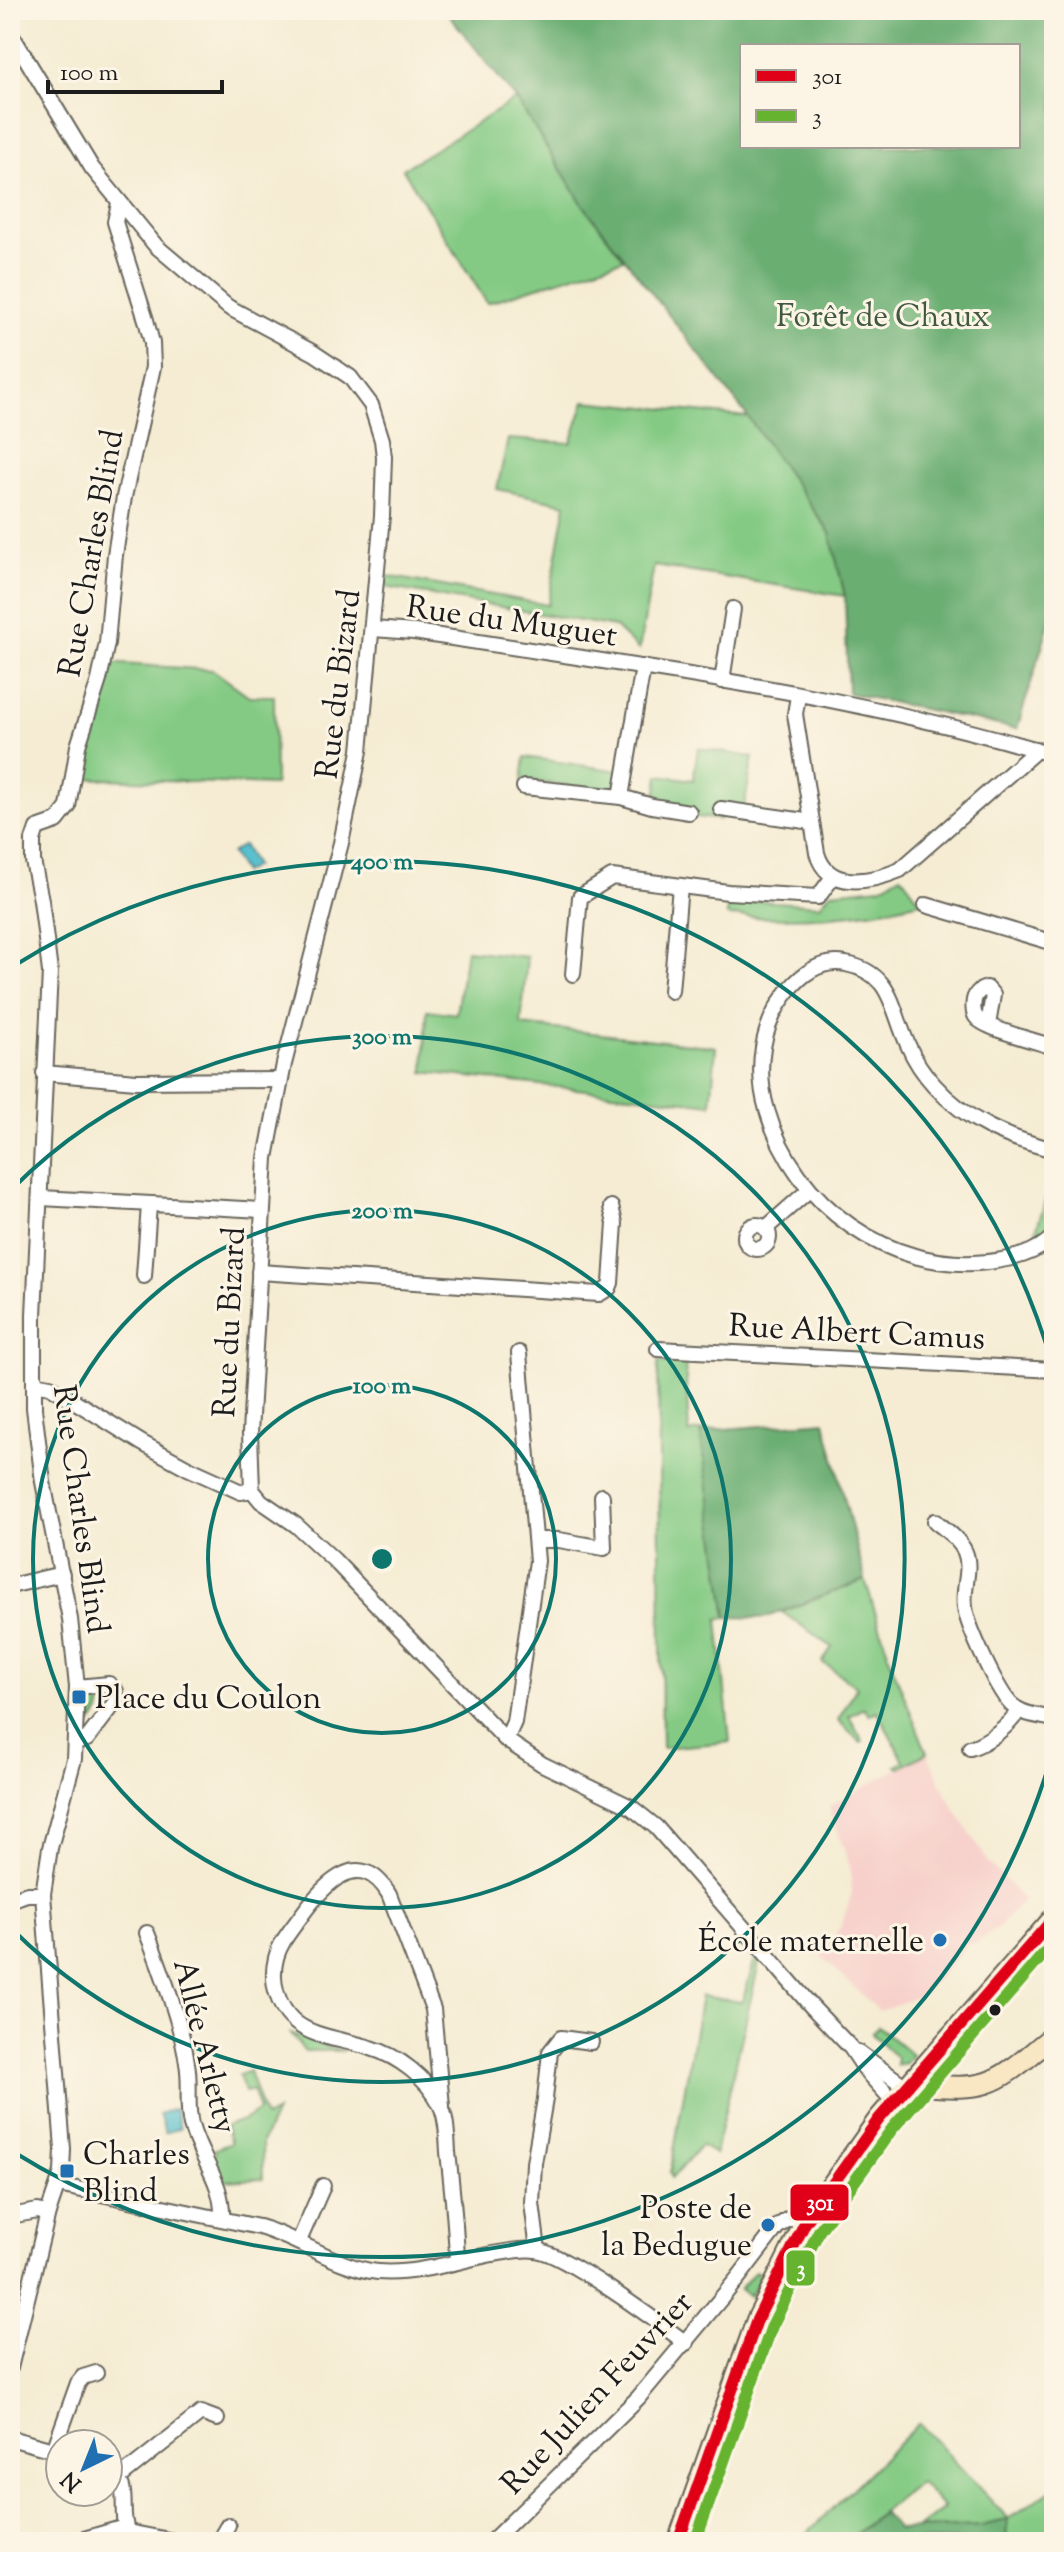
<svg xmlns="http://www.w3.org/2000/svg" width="1064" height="2552" viewBox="0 0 1064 2552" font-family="'Sorts Mill Goudy',serif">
<rect width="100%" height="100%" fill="#fcf5e5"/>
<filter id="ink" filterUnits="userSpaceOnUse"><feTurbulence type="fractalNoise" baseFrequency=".0125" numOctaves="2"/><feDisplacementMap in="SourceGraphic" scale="16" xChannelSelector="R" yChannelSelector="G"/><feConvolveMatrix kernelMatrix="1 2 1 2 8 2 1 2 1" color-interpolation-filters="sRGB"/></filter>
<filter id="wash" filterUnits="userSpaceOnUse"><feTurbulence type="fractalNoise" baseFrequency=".006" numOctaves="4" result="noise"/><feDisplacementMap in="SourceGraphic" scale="32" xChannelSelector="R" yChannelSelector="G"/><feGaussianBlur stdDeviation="1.8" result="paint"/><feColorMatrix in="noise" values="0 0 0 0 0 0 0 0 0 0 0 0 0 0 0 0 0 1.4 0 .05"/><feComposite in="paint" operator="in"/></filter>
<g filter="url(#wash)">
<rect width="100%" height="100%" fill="#f5ecd3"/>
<polygon fill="#f7d0cb" points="927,1753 947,1796 988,1862 1024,1900 998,1928 975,1944 967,1944 924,1994 879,2011 821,1956 842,1924 852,1892 851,1870 829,1806"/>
<g fill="#84ca84" stroke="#507350" stroke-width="2">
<polygon points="516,99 584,206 624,259 487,303 403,169"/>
<polygon points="585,401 748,417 830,533 845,596 654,566 639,650 615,627 385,587 387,576 548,605 566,504 497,489 508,439 571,443"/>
<polygon points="106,663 213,670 249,696 274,696 275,785 77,778"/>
<polygon points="698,748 753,757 744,808 722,805 720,820 689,816 655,805 659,775 693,780"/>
<polygon points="525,757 620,771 613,789 522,781"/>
<path d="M901,875l20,27c-65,16 -127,18 -194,14l1,-17 92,6 11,-13 49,-5z"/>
<polygon points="466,950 527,957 521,1025 716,1047 711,1104 424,1072 427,1010 456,1014"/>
<polygon points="1054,1172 1054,1228 1032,1244"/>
<polygon points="685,1361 689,1433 700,1431 727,1617 718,1619 730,1742 662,1748 658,1362"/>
<polygon points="865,1580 892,1665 927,1753 899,1768 896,1766 904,1761 877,1711 869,1715 864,1708 849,1716 863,1741 860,1742 838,1720 857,1687 822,1662 832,1647 782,1612"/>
<path d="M82,1691l15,2c12,15 -2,26 -12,39h-5z"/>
<polygon points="756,1956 760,1959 715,2154 701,2145 672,2178 670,2173 701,1996 742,2002"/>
<polygon points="878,2026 912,2055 906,2063 896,2065 897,2058 872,2034"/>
<polygon points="291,2033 320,2045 344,2051 304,2051"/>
<polygon points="249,2071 265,2118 276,2112 262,2142 263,2179 221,2181 212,2158 216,2153 215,2149 231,2143 225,2126 245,2119 259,2110 252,2090 245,2092 239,2075"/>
<polygon points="755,2271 762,2276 749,2296 740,2289"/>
<polygon points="919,2423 1008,2519 1054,2488 1054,2542 1001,2542 1006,2540 1007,2520 981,2526 918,2528 944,2508 920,2482 845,2542 798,2542"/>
</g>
<g fill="#6bae72" stroke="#446547" stroke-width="2" fill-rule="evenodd">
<path d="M445,10h609v597l-37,122 -169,-36 -3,-97 -15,-63 -82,-116 -164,-211 -68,-107zM742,46h276v100h-276z"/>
<polygon points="825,1421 865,1580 764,1618 727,1617 700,1431"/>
<polygon points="883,2513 898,2530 981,2526 1008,2520 1006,2540 845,2542"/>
</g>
<g fill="#52becc" stroke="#376d74" stroke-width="2">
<polygon points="243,845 255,866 243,873 231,853"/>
<polygon points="175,2109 180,2128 165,2133 159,2114"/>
</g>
</g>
<g filter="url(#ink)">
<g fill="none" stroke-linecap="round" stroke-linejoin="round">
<g stroke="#68655c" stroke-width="18">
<g id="street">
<polyline points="10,32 92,168 156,246 228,307 314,353 350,377 371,405 382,440 384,457 382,516 360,751 341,843 284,1064 266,1158 250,1433 252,1490"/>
<path d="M373,629l41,3c214,34 432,60 640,123"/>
<polyline points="722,681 733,609"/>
<path d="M798,696l-3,18 22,139c10,38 54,29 83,17l132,-116 3,-5"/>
<polyline points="524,787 621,797 643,667"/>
<polyline points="621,797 652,806 689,812"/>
<polyline points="721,809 812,822"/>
<polyline points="926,905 1054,943"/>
<polyline points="573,974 580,897 612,877 728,892 818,897 833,877"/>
<polyline points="671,991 680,886"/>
<path d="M988,1025l5,-30 -6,-7c-7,2 -11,4 -13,12 -1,6 -1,14 3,18 9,11 62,24 77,29"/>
<polyline points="44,1073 136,1081 280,1080"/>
<path d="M1054,1150c-47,-12 -87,-28 -120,-65 -11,-12 -20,-26 -26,-40 -17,-36 -15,-72 -62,-81 -23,-5 -43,9 -57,26 -28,34 -34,79 -22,120 27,95 122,163 221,152 25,-3 48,-8 66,-26"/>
<polyline points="41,1198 262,1210"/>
<circle cx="757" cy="1237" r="12"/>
<polyline points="766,1228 809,1190"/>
<polyline points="259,1272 599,1294 609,1288 611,1283 615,1223 611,1207"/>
<polyline points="144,1276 149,1205"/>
<polyline points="658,1349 1054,1370"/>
<polyline points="34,1383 50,1386 142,1443 188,1468 241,1492 252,1490 261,1501 296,1525 334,1560 506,1740 542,1764 631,1807 656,1827 812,2007 851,2048 867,2072 894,2102"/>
<path d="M935,1521c11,9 24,18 30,31 7,17 -3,37 0,55 2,19 34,88 48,99 10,9 28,10 41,13"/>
<polyline points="536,1540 559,1540 604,1548 602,1496"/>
<polyline points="10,1586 62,1574"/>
<polyline points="506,1740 514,1722 537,1561 519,1353"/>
<polyline points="75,1743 87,1739 117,1700 116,1691 109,1684 77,1687"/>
<path d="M970,1748c17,-5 39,-22 49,-38"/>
<polyline points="10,1900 27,1894 43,1894"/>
<path d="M147,1933c14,36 35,92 40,130 4,21 -1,42 4,62 9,34 33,57 31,94"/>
<polyline points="858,2052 907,2088"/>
<path d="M442,2106l-9,-97 -44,-115c-30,-50 -67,-7 -88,22 -9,13 -21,26 -25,42 -3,12 -3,24 1,36 14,45 57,42 94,54 27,8 56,30 69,56 7,13 7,33 8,48 4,36 8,72 9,109"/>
<path d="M58,2185l201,42c40,11 78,41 119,45 38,3 79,-11 115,-18 14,-2 29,-6 43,-4 28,3 122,72 150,93"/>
<polyline points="10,2216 38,2211 48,2213"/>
<polyline points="299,2241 323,2186"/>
<polyline points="538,2250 532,2203 534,2163 545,2099 550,2052 561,2038 591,2042"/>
<polyline points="10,2368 48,2213 62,2172 63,2149 43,1894 50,1848 74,1759 77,1687 70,1619 43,1482 34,1408 34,1315 50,972 41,900 33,861 33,840 37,828 57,821 68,807 78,746 99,680 107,643 115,555 124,497 153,367 152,343 146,320 115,222 119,203"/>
<polyline points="10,2438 60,2452"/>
<polyline points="54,2450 78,2383 83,2377 96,2373"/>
<path d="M108,2472c26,11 9,40 20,60l51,10"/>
<polyline points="119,2478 201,2413 217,2419"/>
<polyline points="74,2542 125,2527"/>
<polyline points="218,2542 228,2525"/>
<polyline points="491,2542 638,2398 738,2278 777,2227 790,2218 805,2223"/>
</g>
</g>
<g stroke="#68655c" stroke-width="24">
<g id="secondary">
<path d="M909,2085c25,0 54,5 77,-2 25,-8 47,-32 68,-47"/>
<polyline points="678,2542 757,2320 805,2223 879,2119 1054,1918"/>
</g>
</g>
<use href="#street" stroke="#fff" stroke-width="14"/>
<use href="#secondary" stroke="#f9e7c3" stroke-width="20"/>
<g stroke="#fcf5e5" stroke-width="18">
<polyline id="bus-1" points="678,2542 757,2320 805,2223 879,2119 1054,1918"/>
</g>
<g stroke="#fcf5e5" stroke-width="18">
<polyline id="bus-2" points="695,2542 772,2326 819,2231 892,2129 1054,1942"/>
</g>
<use href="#bus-1" stroke="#e00018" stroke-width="12"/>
<use href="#bus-2" stroke="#65b32e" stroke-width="12"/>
</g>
</g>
<g fill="none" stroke="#0f766e" stroke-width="4">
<circle cx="382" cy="1559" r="174"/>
<circle cx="382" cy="1559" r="349"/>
<path d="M12 1189A523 523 0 1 1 12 1929"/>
<path d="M1053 1751A698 698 0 0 1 12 2151M12 967A698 698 0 0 1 1053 1367"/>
</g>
<g fill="#1f6fb2" stroke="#fcf5e5" stroke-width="3">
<rect x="71" y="1689" width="16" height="16" rx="4"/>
<circle cx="940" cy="1940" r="8"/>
<rect x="59" y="2163" width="16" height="16" rx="4"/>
<circle cx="768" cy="2225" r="8"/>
</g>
<circle fill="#1c1c1c" stroke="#fcf5e5" stroke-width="3" cx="995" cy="2010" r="7"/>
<g text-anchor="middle" stroke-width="6" stroke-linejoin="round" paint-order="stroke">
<g font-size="32" fill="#405940" stroke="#fcf5e5">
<text x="883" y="326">Forêt de Chaux</text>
</g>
<g font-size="32" fill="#1c1c1c" stroke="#fcf5e5">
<text transform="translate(90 553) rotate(-80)" y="11">Rue Charles Blind</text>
<text transform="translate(512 620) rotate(8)" y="11">Rue du Muguet</text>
<text transform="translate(337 684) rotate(-83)" y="11">Rue du Bizard</text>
<text transform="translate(228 1322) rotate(-87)" y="11">Rue du Bizard</text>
<text transform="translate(857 1331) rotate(3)" y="11">Rue Albert Camus</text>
<text transform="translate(82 1509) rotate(82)" y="11">Rue Charles Blind</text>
<text transform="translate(206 2046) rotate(76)" y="11">Allée Arletty</text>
<text transform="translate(596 2392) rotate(-47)" y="11">Rue Julien Feuvrier</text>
</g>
<g font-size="32" fill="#1c1c1c" stroke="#fcf5e5" text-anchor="start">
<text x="95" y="1708">Place du Coulon</text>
<text x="924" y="1951" text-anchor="end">École maternelle</text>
<text x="83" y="2164">Charles<tspan x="83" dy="37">Blind</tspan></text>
<text x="752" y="2218" text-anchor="end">Poste de<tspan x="752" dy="37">la Bedugue</tspan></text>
</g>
</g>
<circle cx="382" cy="1559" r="12" fill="#0f766e" stroke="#fcf5e5" stroke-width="4"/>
<g font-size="24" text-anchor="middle" font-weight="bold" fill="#0f766e" stroke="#fcf5e5" stroke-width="6" stroke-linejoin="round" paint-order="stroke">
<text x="382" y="869">400 m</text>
<text x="382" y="1044">300 m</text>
<text x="382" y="1218">200 m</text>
<text x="382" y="1393">100 m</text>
</g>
<g stroke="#fcf5e5" stroke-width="3">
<rect x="789" y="2183" width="61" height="39" rx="8" fill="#e00018"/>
<rect x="785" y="2249" width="31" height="38" rx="8" fill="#65b32e"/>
</g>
<g font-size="22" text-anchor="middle" font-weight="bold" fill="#fff">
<text x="820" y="2210">301</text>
<text x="801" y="2276">3</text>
</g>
<rect width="1064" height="2552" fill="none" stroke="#fcf5e5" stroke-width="40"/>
<rect x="740" y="44" width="280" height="104" fill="#fcf5e5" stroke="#a29e95" stroke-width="2"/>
<rect x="756" y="70" width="40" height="12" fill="#e00018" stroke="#a29e95" stroke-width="2"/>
<text x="812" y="84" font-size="24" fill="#1c1c1c">301</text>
<rect x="756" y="110" width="40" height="12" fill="#65b32e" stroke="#a29e95" stroke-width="2"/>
<text x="812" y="124" font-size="24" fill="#1c1c1c">3</text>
<g transform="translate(84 2468) rotate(223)"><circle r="38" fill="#fcf5e5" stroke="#a29e95" stroke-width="2"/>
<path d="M0-6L14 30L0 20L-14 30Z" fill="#1f6fb2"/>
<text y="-12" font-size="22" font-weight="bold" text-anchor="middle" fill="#1c1c1c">N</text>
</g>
<path d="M48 80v12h174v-12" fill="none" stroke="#1c1c1c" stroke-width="4"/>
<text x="60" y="80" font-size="24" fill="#1c1c1c" stroke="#fcf5e5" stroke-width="6" paint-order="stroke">100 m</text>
</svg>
